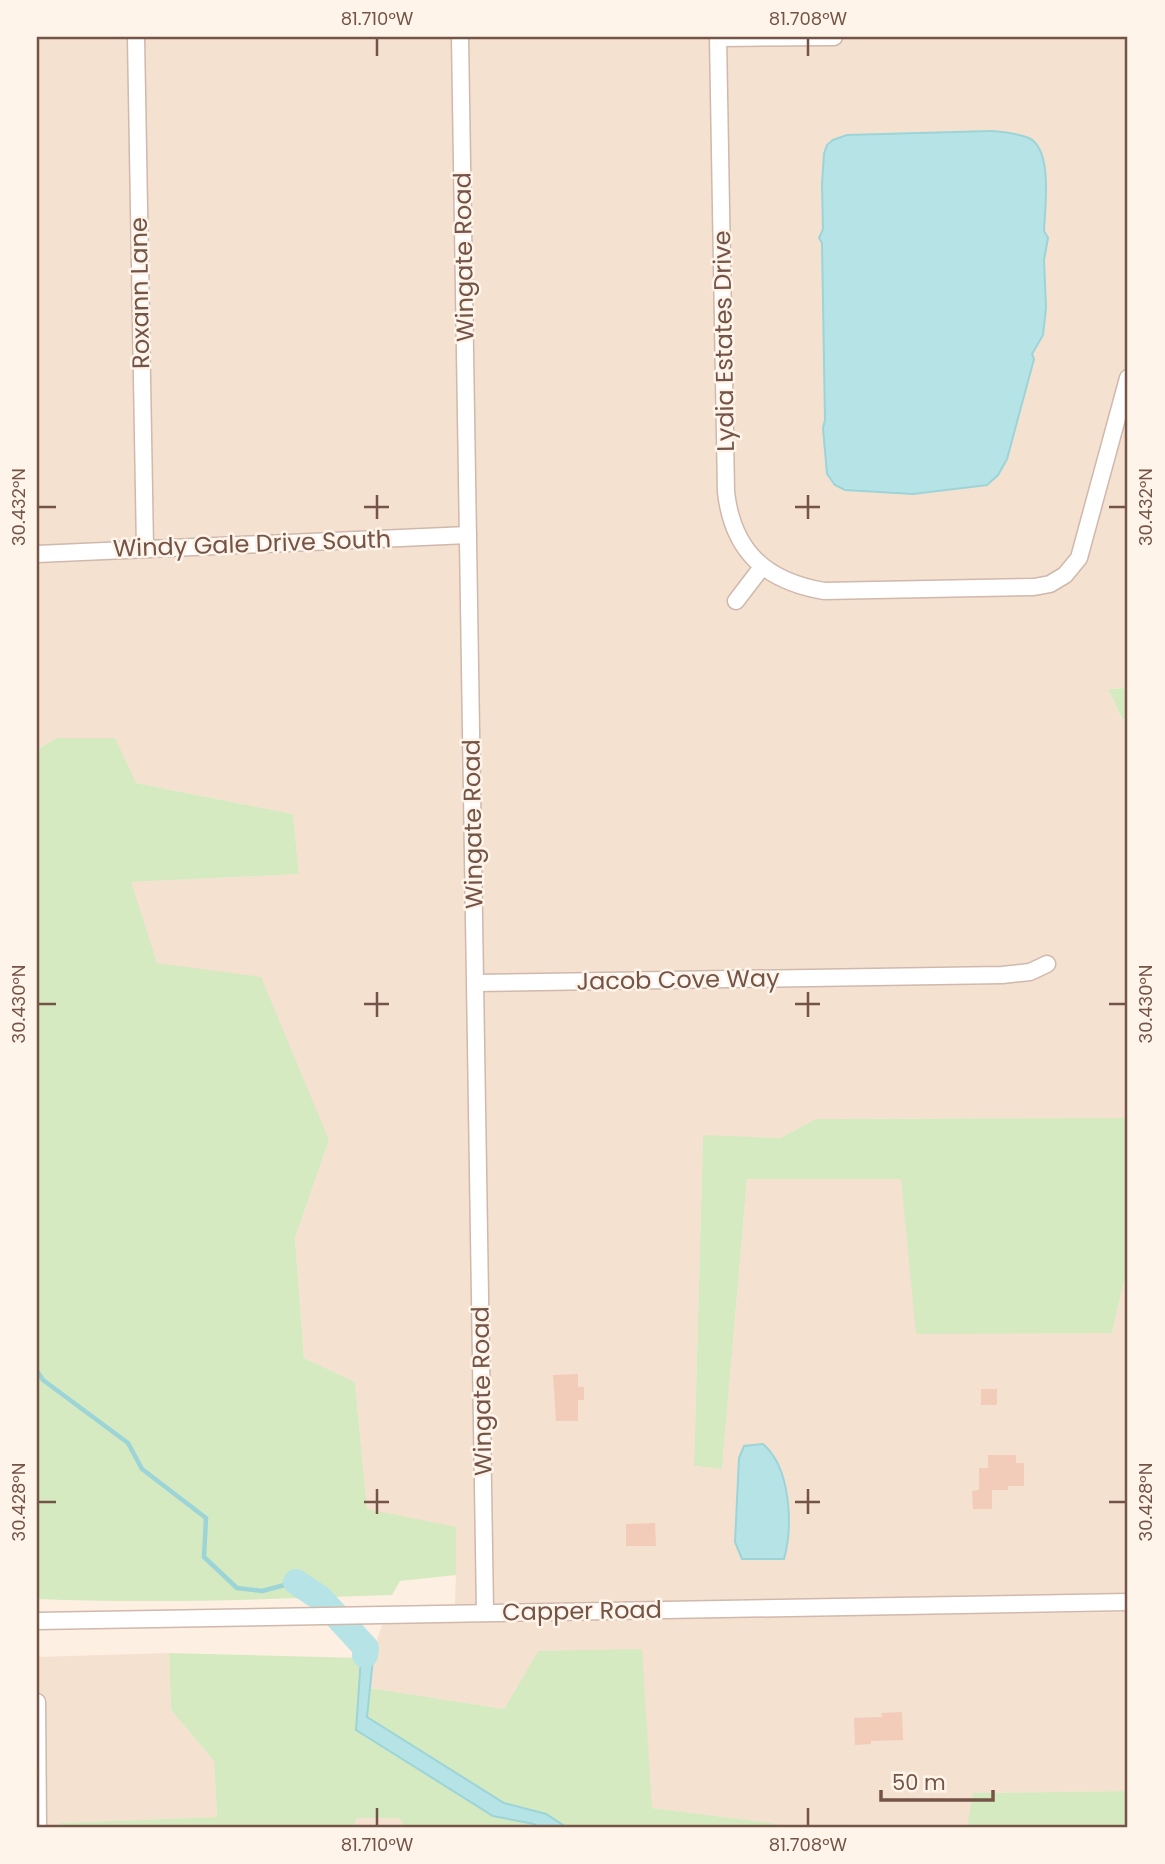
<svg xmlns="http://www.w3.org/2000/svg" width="1165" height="1864" viewBox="0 0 1165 1864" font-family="Poppins,sans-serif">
<rect width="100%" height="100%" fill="#fdf0e2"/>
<g fill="#f4e1d0">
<polygon points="37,37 1128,37 1128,688 1108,689 1121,718 1128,719 1128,1118 816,1119 780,1138 703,1136 694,1466 722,1469 747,1179 901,1178 1112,1333 1128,1264 1128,1593 455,1605 456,1575 367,1509 355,1382 304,1358 295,1238 329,1140 157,963 130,882 299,874 293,814 136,783 56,738 37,750"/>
<polygon points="1128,1612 1128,1791 974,1793 967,1827 779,1827 779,1824 652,1808 538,1651 504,1709 370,1688 374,1649 383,1622"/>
<polygon points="169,1653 171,1710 214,1761 217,1817 60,1823 60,1827 37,1827 37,1657"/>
<polygon points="357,1818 399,1818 405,1827 354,1827"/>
</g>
<g fill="#d5eac0">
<polygon points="1128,688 1128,719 1122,719 1108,689"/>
<path d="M56,738h59l21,45 157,31 6,60 -168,8 26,81 104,14 68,163 -34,98 9,120 51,24 12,127 89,18v48l-56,6 -8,14c-119,4 -237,9 -355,4v-849z"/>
<polygon points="1128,1118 1128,1264 1112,1333 916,1334 901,1179 747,1179 722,1469 694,1466 703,1135 780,1138 816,1119"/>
<polygon points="642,1649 652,1808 779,1824 779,1827 566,1827 546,1814 504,1803 367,1717 370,1688 504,1709 538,1651"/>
<polygon points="169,1653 361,1658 357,1730 493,1816 534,1824 539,1827 405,1827 399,1818 357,1818 354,1827 60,1827 59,1823 217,1817 214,1761 171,1710"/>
<polygon points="1128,1791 1128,1827 967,1827 973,1793"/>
</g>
<g fill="#b6e4e6" stroke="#9cd4d8" stroke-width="2">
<path d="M991,131c12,1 26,2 38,7 24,12 16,69 15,93l4,7 -4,22 2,48 -3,27 -11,19 2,5 -27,100 -9,16 -11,10 -74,9 -68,-4 -10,-5 -8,-11 -4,-46 2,-8 -3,-177 -3,-5 4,-9 -1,-45 2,-30 3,-9 6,-5 14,-5z"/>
<path d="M763,1444c28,24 30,82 21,115h-42l-7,-17 4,-84 5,-12z"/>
<polygon points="345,1628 361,1628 374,1649 367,1717 504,1803 546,1814 566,1827 539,1827 534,1824 493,1816 356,1730 361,1658"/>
</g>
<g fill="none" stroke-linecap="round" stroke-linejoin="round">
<polyline stroke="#9cd4d8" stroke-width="4.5" points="37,1371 43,1380 128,1443 142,1469 206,1518 204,1557 237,1588 262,1591 296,1582"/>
<polyline stroke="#b6e4e6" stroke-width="26" points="296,1582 320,1598 366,1648 365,1655"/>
</g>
<g fill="#f2cbb9">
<polygon points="578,1374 578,1387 584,1387 584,1400 578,1400 578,1421 556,1421 553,1375"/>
<rect x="981" y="1389" width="16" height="16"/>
<polygon points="988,1455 1016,1455 1016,1463 1024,1463 1024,1486 1008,1486 1008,1490 992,1490 992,1509 973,1509 972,1491 979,1490 979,1468 988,1468"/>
<polygon points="655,1523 656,1546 626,1546 626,1524"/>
<polygon points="902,1712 903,1740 871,1741 871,1744 855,1745 854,1718 882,1717 881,1713"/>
</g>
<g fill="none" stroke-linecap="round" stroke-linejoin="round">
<g stroke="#d0b8ac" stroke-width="19">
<g id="minor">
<polyline points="136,37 145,549"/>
<polyline points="460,37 485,1612"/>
<path d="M718,37l8,455c7,60 40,89 98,99l210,-4 16,-3 15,-9 14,-17 49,-180"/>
<polyline points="718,38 834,37"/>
<polyline points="37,554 468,535"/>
<polyline points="736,601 762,567"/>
<polyline points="476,983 1002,975 1030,972 1047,964"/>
<polyline points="37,1621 1128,1602"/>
<polyline points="37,1702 38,1827"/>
</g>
</g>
<use href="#minor" stroke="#fff" stroke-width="16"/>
</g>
<path fill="none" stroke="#755448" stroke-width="2.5" d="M377,38v18M808,38v18M377,495v24M808,495v24M38,507h18M364,507h25M795,507h25M1109,507h17M377,992v25M808,992v25M38,1004h18M364,1004h25M795,1004h25M1109,1004h17M377,1489v25M808,1489v25M38,1502h18M364,1502h25M795,1502h25M1109,1502h17M377,1808v18M808,1808v18"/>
<g text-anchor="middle" stroke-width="5" stroke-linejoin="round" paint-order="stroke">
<g font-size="24" fill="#755448" stroke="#fff4e9">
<text transform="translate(464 257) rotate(-91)" y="8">Wingate Road</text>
<text transform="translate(140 293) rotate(-91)" y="8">Roxann Lane</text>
<text transform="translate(724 341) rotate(-91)" y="8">Lydia Estates Drive</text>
<text transform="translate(252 544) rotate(-2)" y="8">Windy Gale Drive South</text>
<text transform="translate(473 824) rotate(-91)" y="8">Wingate Road</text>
<text transform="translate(678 980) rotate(-1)" y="8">Jacob Cove Way</text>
<text transform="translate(482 1391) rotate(-91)" y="8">Wingate Road</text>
<text transform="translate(582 1611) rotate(-1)" y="8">Capper Road</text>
</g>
</g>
<rect width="1165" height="1864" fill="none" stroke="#fff4e9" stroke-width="77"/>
<path d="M881 1790v10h112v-10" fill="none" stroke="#755448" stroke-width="3.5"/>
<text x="892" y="1790" font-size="21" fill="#755448" stroke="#fff4e9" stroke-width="5" paint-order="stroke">50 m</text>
<rect x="38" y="38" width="1088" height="1788" fill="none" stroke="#755448" stroke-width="2.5"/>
<g font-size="18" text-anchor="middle" fill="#755448">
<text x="377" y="25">81.710°W</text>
<text x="808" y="25">81.708°W</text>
<text transform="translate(19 507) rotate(-90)" y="6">30.432°N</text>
<text transform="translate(1146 507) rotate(-90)" y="6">30.432°N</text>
<text transform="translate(19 1004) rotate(-90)" y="6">30.430°N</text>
<text transform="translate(1146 1004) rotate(-90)" y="6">30.430°N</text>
<text transform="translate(19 1502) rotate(-90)" y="6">30.428°N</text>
<text transform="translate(1146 1502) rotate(-90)" y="6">30.428°N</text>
<text x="377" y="1851">81.710°W</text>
<text x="808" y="1851">81.708°W</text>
</g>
</svg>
